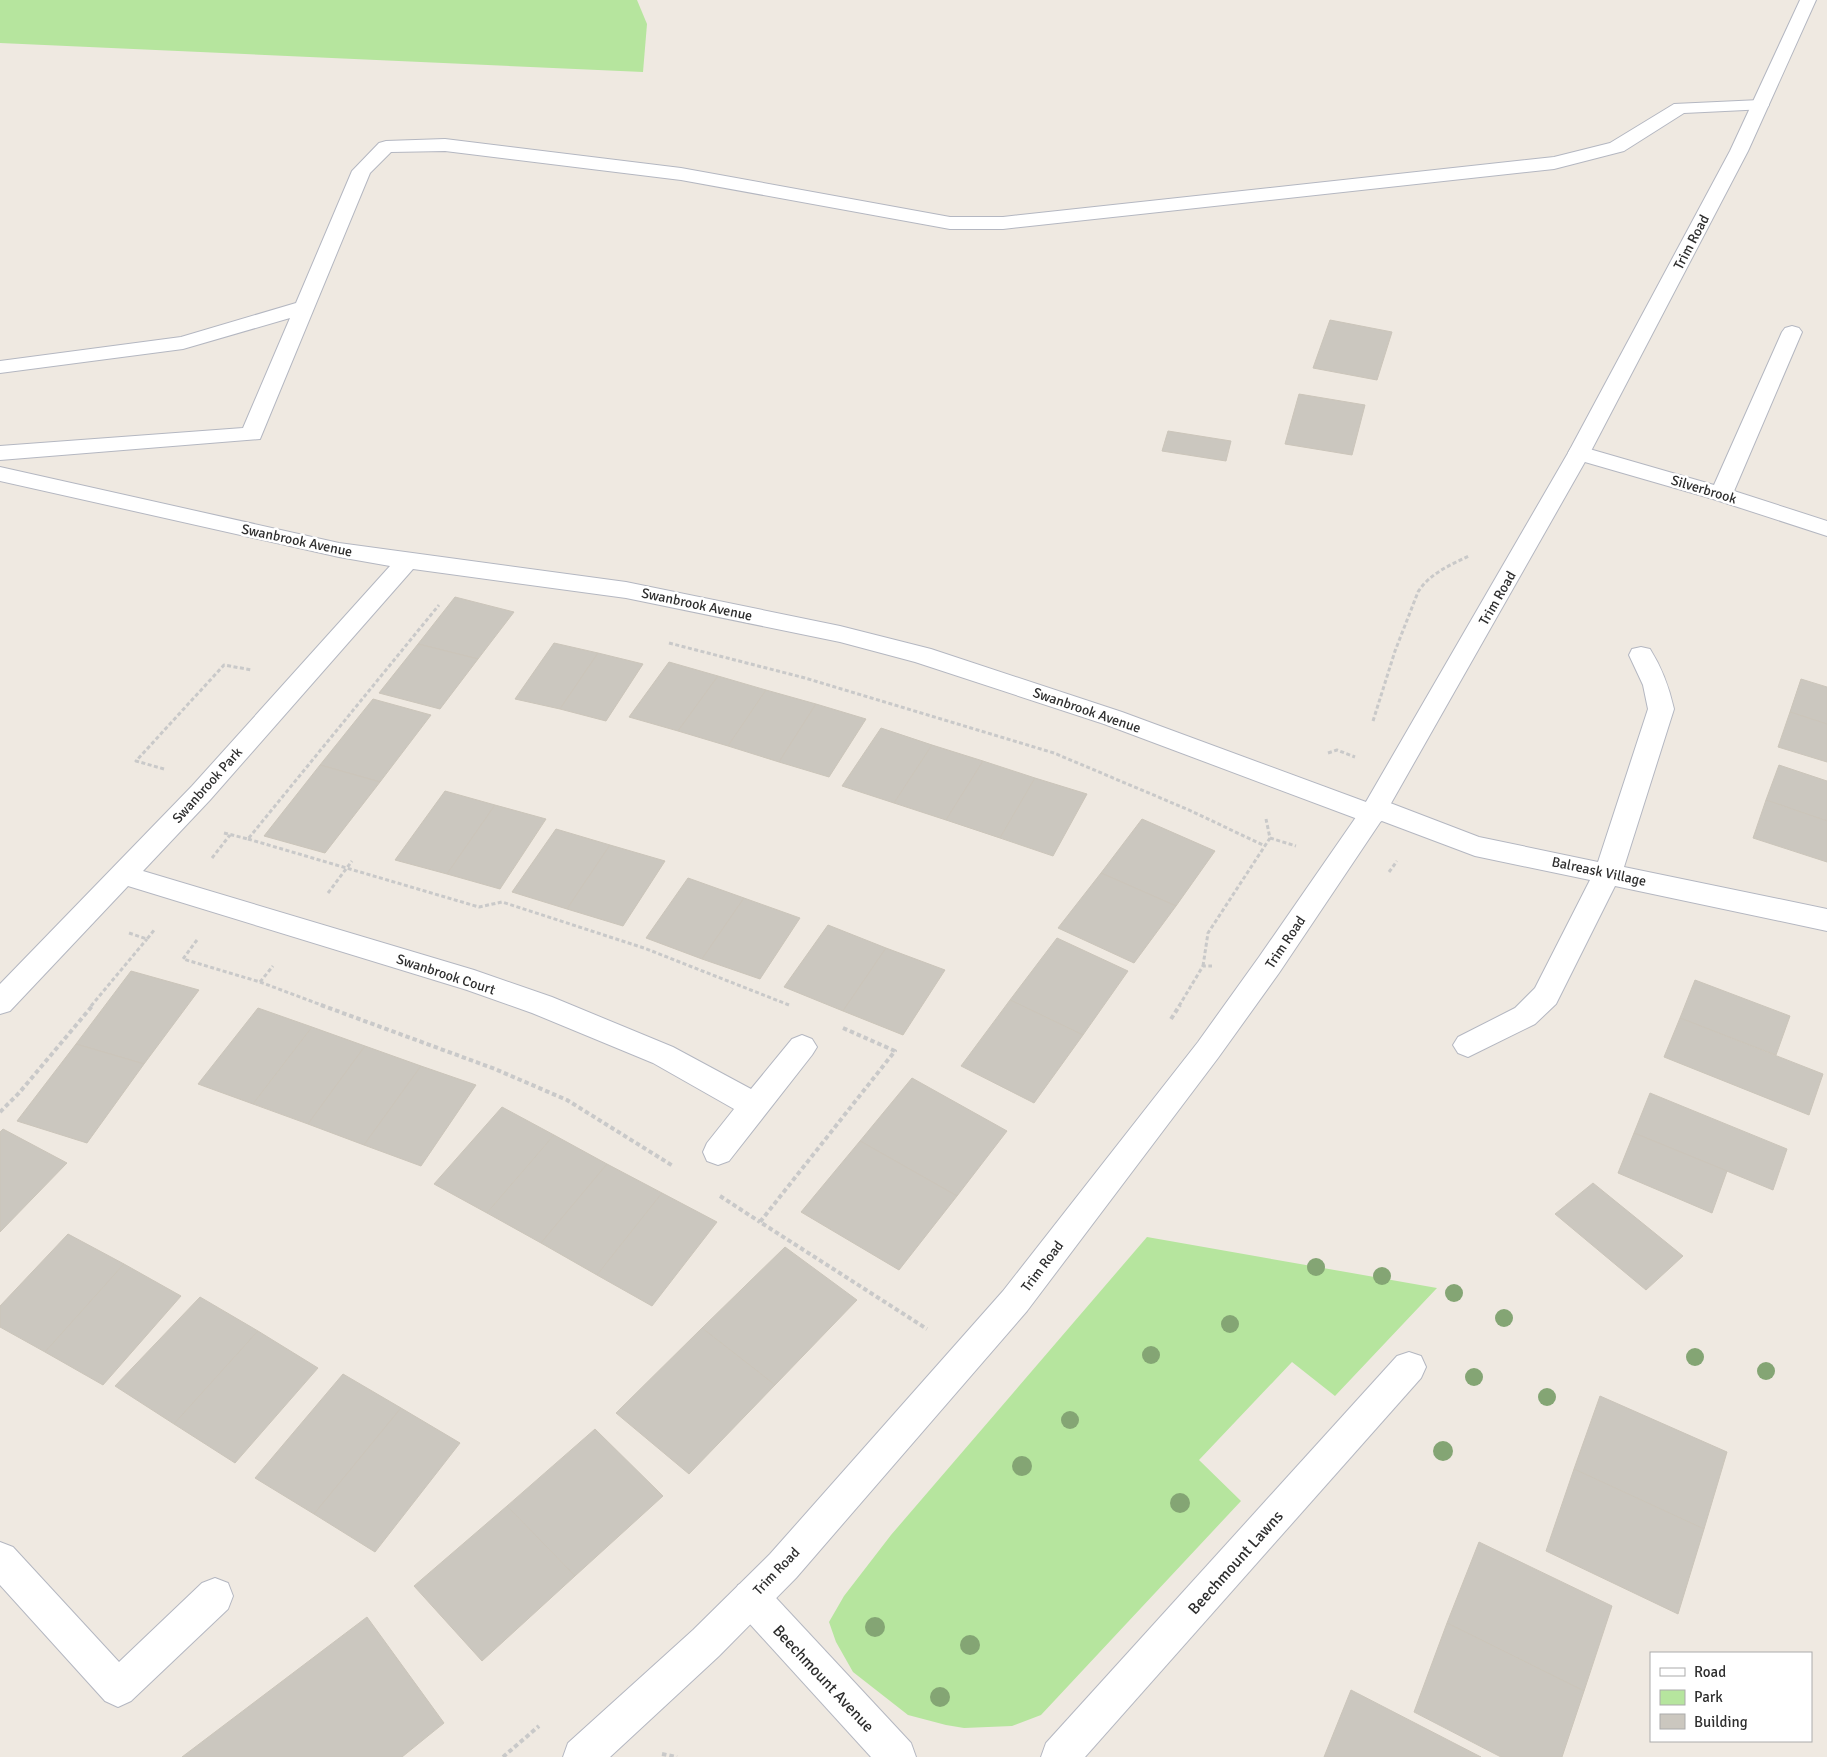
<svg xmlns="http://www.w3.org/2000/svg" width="1827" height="1757" viewBox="0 0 1827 1757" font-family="Signika,sans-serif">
<rect width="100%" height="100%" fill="#efe9e1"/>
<g fill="#b6e59e">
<polygon points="0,0 637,0 647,24 643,72 0,43"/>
<polygon points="1147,1237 1437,1288 1335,1396 1292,1362 1199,1460 1241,1501 1041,1715 1012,1726 964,1728 946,1725 908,1715 853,1672 836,1642 829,1622 844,1596 891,1535"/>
</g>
<g fill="#cbc7bf" stroke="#cbc5ba">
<polygon points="1330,320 1392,332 1377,380 1313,368"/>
<polygon points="1299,394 1365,405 1352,455 1285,444"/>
<polygon points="1168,431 1231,441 1226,461 1162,451"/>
<polygon points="455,597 514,612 478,659 418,644"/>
<polygon points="554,643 598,653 560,709 515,699"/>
<polygon points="418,644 478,659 440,709 379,693"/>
<polygon points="598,653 643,664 606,721 560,709"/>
<polygon points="669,662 718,676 678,731 629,717"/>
<polygon points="718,676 766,690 728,746 678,731"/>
<polygon points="1801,679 1827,687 1827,724 1790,712"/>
<polygon points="766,690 816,704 779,762 728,746"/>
<polygon points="373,699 431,715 380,782 320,765"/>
<polygon points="816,704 866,719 829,777 779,762"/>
<polygon points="1790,712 1827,724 1827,762 1778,747"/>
<polygon points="881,728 932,745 894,803 842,786"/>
<polygon points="932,745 983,761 946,820 894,803"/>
<polygon points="983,761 1035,778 1000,838 946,820"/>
<polygon points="320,765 380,782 325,853 264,836"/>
<polygon points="1779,765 1827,781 1827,821 1766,800"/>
<polygon points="1035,778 1087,794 1053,856 1000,838"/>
<polygon points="445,791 495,805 447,874 395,860"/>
<polygon points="1766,800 1827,821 1827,862 1753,838"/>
<polygon points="495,805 546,819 500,889 447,874"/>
<polygon points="1142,819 1215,851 1176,906 1101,873"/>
<polygon points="556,829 610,845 567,909 512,892"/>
<polygon points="610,845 665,861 623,926 567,909"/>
<polygon points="1101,873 1176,906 1134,963 1058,928"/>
<polygon points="688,878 744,898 702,959 646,938"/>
<polygon points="744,898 800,918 760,979 702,959"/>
<polygon points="828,925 886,948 843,1011 784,987"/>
<polygon points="1057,938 1128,971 1083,1035 1010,1000"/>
<polygon points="886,948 945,970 903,1035 843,1011"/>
<polygon points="131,971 199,990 144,1064 76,1044"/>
<polygon points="1695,980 1790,1016 1776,1055 1680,1018"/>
<polygon points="1010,1000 1083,1035 1034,1103 961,1066"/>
<polygon points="258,1008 312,1027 253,1104 198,1084"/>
<polygon points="1680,1018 1823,1074 1809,1115 1664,1057"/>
<polygon points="312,1027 365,1046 308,1124 253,1104"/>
<polygon points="76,1044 144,1064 87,1143 17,1121"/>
<polygon points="365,1046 421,1066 364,1145 308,1124"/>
<polygon points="421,1066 476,1085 421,1166 364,1145"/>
<polygon points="912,1078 1007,1131 957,1196 860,1141"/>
<polygon points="1650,1093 1787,1149 1773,1190 1634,1133"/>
<polygon points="502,1107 554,1135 487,1213 434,1184"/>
<polygon points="3,1129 67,1163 0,1232 0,1132"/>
<polygon points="1634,1133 1727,1171 1712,1213 1618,1173"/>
<polygon points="554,1135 607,1164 541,1243 487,1213"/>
<polygon points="860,1141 957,1196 899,1270 801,1212"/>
<polygon points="607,1164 662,1193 597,1275 541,1243"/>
<polygon points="1593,1183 1683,1256 1646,1290 1555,1214"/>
<polygon points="662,1193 717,1222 652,1306 597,1275"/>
<polygon points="68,1234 124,1264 45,1352 0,1327 0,1306"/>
<polygon points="785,1247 857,1300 775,1385 702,1328"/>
<polygon points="124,1264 181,1296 103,1385 45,1352"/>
<polygon points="200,1297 258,1331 174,1424 115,1386"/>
<polygon points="702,1328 775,1385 689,1474 616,1413"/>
<polygon points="258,1331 318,1368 235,1463 174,1424"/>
<polygon points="343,1374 401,1408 314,1514 255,1478"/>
<polygon points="1600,1396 1727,1452 1704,1529 1574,1469"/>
<polygon points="401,1408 460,1443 375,1552 314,1514"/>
<polygon points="595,1429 663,1496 575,1576 507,1506"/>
<polygon points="1574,1469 1704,1529 1678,1614 1546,1551"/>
<polygon points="507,1506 575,1576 482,1661 414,1586"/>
<polygon points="1479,1542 1612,1606 1584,1691 1447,1623"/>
<polygon points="367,1617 444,1723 402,1757 182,1757"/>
<polygon points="1447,1623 1584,1691 1562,1757 1501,1757 1414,1712"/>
<polygon points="1351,1690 1481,1757 1324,1757"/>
</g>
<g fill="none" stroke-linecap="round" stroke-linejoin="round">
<g stroke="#b4b7c1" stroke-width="2">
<g id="minor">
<polygon points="1760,100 1766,101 1769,105 1766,109 1684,113 1624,151 1554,169 1003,229 950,229 681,180 445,151 391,152 370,173 260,439 0,460 0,446 243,428 290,318 183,349 0,373 0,361 181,337 296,303 352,171 379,143 386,141 445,139 681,168 950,217 1003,217 1554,157 1610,143 1674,104"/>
<polygon points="1792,326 1799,328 1802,332 1734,491 1827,521 1827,536 1713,499 1571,458 1568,453 1571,448 1579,446 1714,485 1782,332 1785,328"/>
<path d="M0,467l339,76 287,39 214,44 91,23 191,63 244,90 10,-4 9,3 94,36 119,25 50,-153 -5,-24 -14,-30 3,-6 9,-2 9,2c12,19 19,38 24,60l-50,158 203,42v22l-212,-45 -59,118 -21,20 -67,33 -10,-4 -5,-8 5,-8 57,-29 20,-20 55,-108 -115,-24 -93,-35 -10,3 -9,-3 -259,-97 -189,-62 -75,-20 -214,-44 -213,-29 -203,231 -67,71 331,99 78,27 121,50 78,42 41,-50 10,-4 10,4 5,8 -5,8 -83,106 -11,4 -11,-4 -4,-9 4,-9 27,-34 -81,-46 -121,-50 -65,-23 -339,-104 -118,125 -10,3v-30l192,-198 198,-220 -51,-9 -339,-76z"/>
<polygon points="1409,1352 1421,1356 1426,1367 1421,1378 1085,1757 1041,1757 1046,1743 1397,1356"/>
<polygon points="0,1542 13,1547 119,1662 202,1583 215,1578 228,1583 233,1596 228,1609 131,1701 118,1707 105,1701 0,1585"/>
<polygon points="751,1580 764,1585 911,1743 916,1757 871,1757 738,1611 733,1598 738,1585"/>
</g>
</g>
<g stroke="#b4b7c1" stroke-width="2">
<polygon id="secondary" points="1800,0 1816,0 1748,151 1590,453 1381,821 1279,973 1218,1058 1027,1311 796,1578 719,1656 610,1757 563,1757 568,1743 693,1630 770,1554 1003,1291 1198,1042 1259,957 1363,807 1568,453 1730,151"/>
</g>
<g stroke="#c9c9c9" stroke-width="3" stroke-dasharray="4 2.5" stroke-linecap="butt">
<polyline points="669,643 805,678 1054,753 1189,810 1265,846"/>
<path d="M1373,721l22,-70 23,-59c11,-18 32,-27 51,-36"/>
<polyline points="1328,753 1337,750 1355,757"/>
<polyline points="164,769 136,761 224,665 252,670"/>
<polyline points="224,833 248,839 439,605"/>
<polyline points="1270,838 1296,846"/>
<polyline points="248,839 479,907 502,902 644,948 789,1005"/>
<polyline points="212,858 230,835"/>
<polyline points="1389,872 1397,861"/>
<polyline points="328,893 352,861"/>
<polyline points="129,933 147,939 155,929"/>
<polyline points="197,940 183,959 260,982 273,966"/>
<polyline points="1203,966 1208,933 1270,838 1266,819"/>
<polyline points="260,982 324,1006"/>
<polyline points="91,1006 147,939"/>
<polyline points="1179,1006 1203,966 1212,966"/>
</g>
<g stroke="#c9c9c9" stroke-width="4" stroke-dasharray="4.5 3" stroke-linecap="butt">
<polyline points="321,1005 495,1069 567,1100 673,1166"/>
<polyline points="1171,1019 1180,1005"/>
<polyline points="843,1028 895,1051 760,1222 927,1329"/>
<polyline points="0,1112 19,1093 93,1005"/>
<polyline points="720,1196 760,1222"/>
<polyline points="662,1754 677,1757"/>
<polyline points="503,1757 539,1726"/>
</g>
<use href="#minor" fill="#fff" fill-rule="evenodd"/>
<use href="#secondary" fill="#fff" fill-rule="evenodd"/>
</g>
<g fill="#84a574">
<circle cx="1316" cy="1267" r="9"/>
<circle cx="1382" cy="1276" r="9"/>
<circle cx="1454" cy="1293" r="9"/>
<circle cx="1504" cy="1318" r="9"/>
<circle cx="1230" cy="1324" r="9"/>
<circle cx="1151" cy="1355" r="9"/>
<circle cx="1695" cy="1357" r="9"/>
<circle cx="1766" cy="1371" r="9"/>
<circle cx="1474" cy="1377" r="9"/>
<circle cx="1547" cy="1397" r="9"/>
<circle cx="1070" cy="1420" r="9"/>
<circle cx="1443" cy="1451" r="10"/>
<circle cx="1022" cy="1466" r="10"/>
<circle cx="1180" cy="1503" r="10"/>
<circle cx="875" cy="1627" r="10"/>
<circle cx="970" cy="1645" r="10"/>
<circle cx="940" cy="1697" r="10"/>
</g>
<g text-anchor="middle" stroke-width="5" stroke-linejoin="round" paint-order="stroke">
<g font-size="14" fill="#2e2e2e" stroke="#fff">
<text transform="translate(1691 242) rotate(-62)" y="5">Trim Road</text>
<text transform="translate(1704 489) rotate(17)" y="5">Silverbrook</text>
<text transform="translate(297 540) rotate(12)" y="5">Swanbrook Avenue</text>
<text transform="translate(1497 598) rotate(-60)" y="5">Trim Road</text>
<text transform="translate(697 604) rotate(12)" y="5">Swanbrook Avenue</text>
<text transform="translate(1087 710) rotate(19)" y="5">Swanbrook Avenue</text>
<text transform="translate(207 785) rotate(-48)" y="5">Swanbrook Park</text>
<text transform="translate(1599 871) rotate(12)" y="5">Balreask Village</text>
<text transform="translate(1285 942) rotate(-56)" y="5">Trim Road</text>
<text transform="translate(446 974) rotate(18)" y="5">Swanbrook Court</text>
<text transform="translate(1042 1266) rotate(-53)" y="5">Trim Road</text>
<text transform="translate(776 1571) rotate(-46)" y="5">Trim Road</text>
</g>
<g font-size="16" fill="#2e2e2e" stroke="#fff">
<text transform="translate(1235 1562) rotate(-48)" y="6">Beechmount Lawns</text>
<text transform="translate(824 1678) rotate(47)" y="6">Beechmount Avenue</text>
</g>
</g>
<rect x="1650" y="1652" width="162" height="90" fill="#ffffff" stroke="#ababab"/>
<rect x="1660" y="1668" width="25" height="8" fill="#ffffff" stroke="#ababab"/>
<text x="1694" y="1677" font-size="15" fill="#2e2e2e">Road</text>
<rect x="1660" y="1690" width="25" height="15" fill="#b6e59e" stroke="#ababab"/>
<text x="1694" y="1702" font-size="15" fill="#2e2e2e">Park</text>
<rect x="1660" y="1714" width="25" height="15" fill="#cbc7bf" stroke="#ababab"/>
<text x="1694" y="1727" font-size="15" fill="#2e2e2e">Building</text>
</svg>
